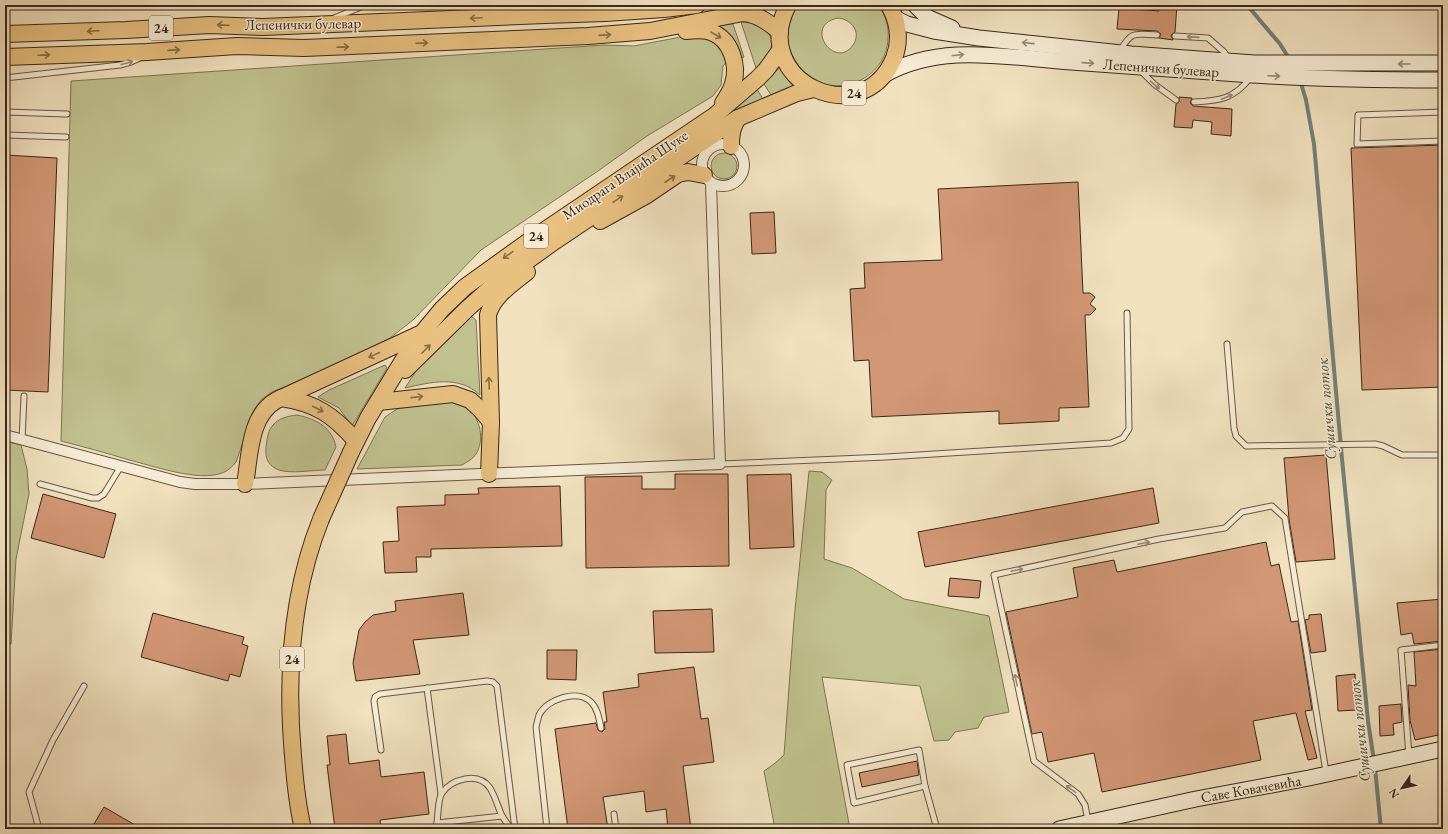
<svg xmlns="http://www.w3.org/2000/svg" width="1448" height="834" viewBox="0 0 1448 834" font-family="'EB Garamond',serif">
<rect width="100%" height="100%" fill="#f1e1bf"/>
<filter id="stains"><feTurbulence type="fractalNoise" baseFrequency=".005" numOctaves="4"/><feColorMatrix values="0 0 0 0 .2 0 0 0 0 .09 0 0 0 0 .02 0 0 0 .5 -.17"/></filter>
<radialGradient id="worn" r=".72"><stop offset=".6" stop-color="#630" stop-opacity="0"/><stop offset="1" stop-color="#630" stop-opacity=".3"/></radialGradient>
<g fill="#c0c18e" stroke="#7d7453" fill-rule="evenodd">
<path d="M797,5h81c8,10 11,22 10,34 -2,38 -46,59 -77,39 -7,-5 -12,-11 -16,-18 -5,-8 -9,-20 -7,-29 1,-8 5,-16 7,-24zM838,18c13,1 24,14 15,27 -18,26 -51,-20 -15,-27z"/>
<path d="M741,22c12,1 24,2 29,14 1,2 3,7 2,9 -1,9 -11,17 -16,23z"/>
<polygon points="724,24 733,24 744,57 740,58 714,26"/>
<path d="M691,35c20,3 27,6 37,25l-5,6 -2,19 -8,11 -66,40 -49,35 -117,79 -68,70 -23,18 -39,21 -79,33 -10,7 -7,9 -19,54c-4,5 -8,9 -14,11 -24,9 -68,-7 -93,-13 -22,-7 -45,-13 -68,-19l10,-360 533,-36 30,1z"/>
<polygon points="779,68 794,88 771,95 764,84 772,76"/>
<polygon points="757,89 763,99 620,188 728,113"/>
<circle cx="724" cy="166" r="13"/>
<path d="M471,316l5,4 4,75c-22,-20 -48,-13 -75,-7l11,-17 21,-24z"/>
<polygon points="385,365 387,368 352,426 339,408 318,397 329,390"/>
<path d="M447,400c7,2 15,3 21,8 12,10 17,32 8,46 -3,5 -9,8 -14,11l-105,4 28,-52 12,-8z"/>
<path d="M297,415c19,4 35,12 39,32l-11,23c-12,0 -34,4 -46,0 -15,-6 -14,-17 -12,-30 1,-5 2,-11 6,-15 6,-7 15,-9 24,-10z"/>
<polygon points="5,441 21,445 27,469 29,494 16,559 11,644 5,645"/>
<polygon points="809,471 822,472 832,480 826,490 824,559 852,568 904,599 989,616 1009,712 984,717 978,728 955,732 949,740 934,741 920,686 822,677 850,829 775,829 764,771 774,764 784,755 794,620"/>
</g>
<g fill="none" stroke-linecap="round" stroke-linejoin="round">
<g stroke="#758079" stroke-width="4">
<polyline points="1247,5 1280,44 1290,60"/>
<polyline points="1300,80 1306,100 1314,144 1342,459 1368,721 1374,761"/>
<polyline points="1375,768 1381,829"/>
</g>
</g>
<g fill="#d29776" stroke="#3a2718">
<polygon points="1159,5 1177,5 1175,32 1171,35 1173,40 1159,38 1161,34 1157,31 1117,29 1119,8 1159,11"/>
<polygon points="1179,97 1192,98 1190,103 1193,106 1232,109 1231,136 1211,134 1212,122 1193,120 1192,128 1174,127 1176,104 1179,102"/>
<polygon points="1443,145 1443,387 1362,390 1351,148"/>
<polygon points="5,155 57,158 48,392 5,390"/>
<polygon points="1078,182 1083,293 1090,293 1095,297 1090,304 1096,309 1090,315 1085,315 1089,407 1059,408 1059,421 999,424 999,411 872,417 869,360 854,361 850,289 865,288 864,263 942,260 938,189"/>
<polygon points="774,212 776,253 752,254 750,213"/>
<polygon points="1326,455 1335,559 1296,562 1289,519 1284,458"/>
<polygon points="675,474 728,474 729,566 586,568 585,477 642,476 642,489 675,489"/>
<polygon points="791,474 794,547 750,549 747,475"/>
<polygon points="560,486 562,546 431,549 431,557 416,557 417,572 385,573 383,542 399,541 397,507 445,505 445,495 479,494 478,488"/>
<polygon points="1153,488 1159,523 925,567 918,532"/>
<polygon points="43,494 116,514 104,558 31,538"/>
<polygon points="1266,542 1271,566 1279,564 1291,622 1298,621 1312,710 1305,711 1317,758 1308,760 1296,713 1253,721 1261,760 1102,792 1094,753 1048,762 1042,732 1032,734 1006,612 1078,597 1073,568 1114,560 1117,572"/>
<polygon points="950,578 981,581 979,598 948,596"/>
<polygon points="463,593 469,635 413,640 420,674 356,681 353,663 359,630 365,622 373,615 396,611 395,601"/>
<polygon points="1443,599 1443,641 1414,644 1412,633 1401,635 1397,603"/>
<polygon points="712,609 714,652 655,653 653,611"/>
<polygon points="153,613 244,637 242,644 248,646 240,677 230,674 228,681 141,657"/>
<polygon points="1321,614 1326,651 1311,653 1305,620 1309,619 1309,615"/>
<polygon points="1443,649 1443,734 1415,740 1410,720 1408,685 1416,686 1414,652"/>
<polygon points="547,650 577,650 576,680 547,679"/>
<polygon points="694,667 701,719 708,718 714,762 683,766 691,829 668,829 666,809 646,812 644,791 603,797 608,829 568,829 555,729 596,723 598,730 602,732 605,729 604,722 607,722 603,692 639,687 638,674"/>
<polygon points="1355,674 1357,710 1338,711 1336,676"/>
<polygon points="1401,704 1402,722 1393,724 1394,735 1380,736 1379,706"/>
<polygon points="346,734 349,764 379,760 381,777 424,772 429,814 380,820 381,829 335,829 327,765 330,765 327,736"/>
<polygon points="917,761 919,775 862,787 859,773"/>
<polygon points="104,807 142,829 91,829"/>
</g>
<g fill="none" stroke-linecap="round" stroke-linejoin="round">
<g stroke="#685642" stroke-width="7">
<g id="lane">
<polyline points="334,18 366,5"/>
<polyline points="1175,36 1208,38 1224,52 1228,58"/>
<path d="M1120,51c12,-21 15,-17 37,-16"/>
<polyline points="1141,71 1154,84 1176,100"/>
<polyline points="5,78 120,65 131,62 142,57"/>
<path d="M1194,102c25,-1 40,-3 56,-24"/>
<polyline points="5,112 67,114"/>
<polyline points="1443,112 1358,115 1357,144 1443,141"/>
<polyline points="5,135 66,137"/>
<polyline points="1227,344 1234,428 1236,436 1246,446 1375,444 1383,446 1402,455 1443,455"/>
<polyline points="22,440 24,396"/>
<polyline points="720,464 886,457 1111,443 1123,438 1129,429 1127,313"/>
<polyline points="40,484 92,498 98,498 104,494 121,466"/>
<polyline points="427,688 441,794"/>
<polyline points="381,750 374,701 375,697 380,694 487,681 493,682 497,686 515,829"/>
<polygon points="919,750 925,786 854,803 847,765"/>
<polyline points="1409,756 1401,650 1443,645"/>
<polyline points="925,786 937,829"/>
<polyline points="614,814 616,829"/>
<polyline points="1088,821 1085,805 1078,794 1034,761 994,575 1159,539 1225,528 1242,512 1272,506 1285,518 1326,772"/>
<path d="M437,823c1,-7 1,-25 5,-30 10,-14 36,-22 48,-5 5,8 8,19 12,28"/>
<polyline points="39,829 29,792 53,740 84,686"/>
<polyline points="436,829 437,823 502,816 511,829"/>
<path d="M547,829l-11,-102c1,-4 2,-8 3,-12 8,-16 38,-26 52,-13 7,7 8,17 10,26"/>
</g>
</g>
<g stroke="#685642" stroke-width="12">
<g id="street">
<circle cx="723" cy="165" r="21"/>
<polyline points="5,435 180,482 195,484 245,484 720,464 711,183"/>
</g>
</g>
<g stroke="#3a2718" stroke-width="17">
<g id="secondary">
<polyline points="915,5 927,17 952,28"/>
<polyline points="895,18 907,24 934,31 979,38 1131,54 1254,63 1443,63"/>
<path d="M884,75c57,-33 125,-17 187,-13 60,4 121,9 181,13 64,4 127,5 191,5"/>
<polyline points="1059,829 1196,799 1309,778 1443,749"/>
</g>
</g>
<g stroke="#3a2718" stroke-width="18">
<g id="primary">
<path d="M788,5c-40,76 74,129 106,53 7,-18 4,-37 -5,-53"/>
<path d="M686,31c8,-1 17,-2 25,1 20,7 28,33 22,52 -2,7 -6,13 -10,19"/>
<polyline points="5,34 126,30 209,25 263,27 545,15 605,13 664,9 697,5"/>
<path d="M5,57l142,-5 90,-6 67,2 284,-12 62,-5 93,-18c15,1 26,10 37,19"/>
<path d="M731,146c0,-11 1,-19 7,-28"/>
<polyline points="600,221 647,195 678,174 688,172 704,175"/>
<polyline points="405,370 467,309 495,284 555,241 738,118 797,93 814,89"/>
<path d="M281,398c35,5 52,17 75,43"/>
<polyline points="378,402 453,394 470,400 480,409 491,422"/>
<polyline points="351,452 368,418 413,344 442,309 465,287 529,241 714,116 757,79 766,70 781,49"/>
<path d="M489,474l2,-52 -3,-107c5,-19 24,-31 39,-43"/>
<path d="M245,484c5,-28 4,-69 32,-84l145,-67"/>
<path d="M303,829c-6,-25 -8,-47 -10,-73 -7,-80 -2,-162 28,-237"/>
</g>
</g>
<use href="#lane" stroke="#f6ecd5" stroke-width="5"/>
<use href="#street" stroke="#f6ecd5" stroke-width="10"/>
<use href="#secondary" stroke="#f6ecd5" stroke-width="15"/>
<use href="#primary" stroke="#e8c080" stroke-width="16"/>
<g stroke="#3a2718" stroke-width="18" stroke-linecap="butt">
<polyline id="primary-bridge" points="321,519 351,452"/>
</g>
<use href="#primary-bridge" stroke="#e8c080" stroke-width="16"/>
</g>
<defs><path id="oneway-shaft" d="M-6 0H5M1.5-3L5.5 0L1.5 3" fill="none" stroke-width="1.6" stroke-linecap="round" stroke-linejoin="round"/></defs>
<g stroke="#886c47">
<use href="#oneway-shaft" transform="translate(476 18) rotate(177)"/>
<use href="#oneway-shaft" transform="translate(223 25) rotate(-178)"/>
<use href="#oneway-shaft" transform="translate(93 31) rotate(177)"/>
<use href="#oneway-shaft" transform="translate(605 35) rotate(-4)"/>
<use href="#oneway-shaft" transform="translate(716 35) rotate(30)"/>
<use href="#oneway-shaft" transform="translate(422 43) rotate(-2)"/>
<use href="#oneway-shaft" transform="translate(343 47) rotate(-2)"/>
<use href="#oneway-shaft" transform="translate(174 50) rotate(-4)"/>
<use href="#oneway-shaft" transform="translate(44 55) rotate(-2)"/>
<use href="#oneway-shaft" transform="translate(670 179) rotate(-33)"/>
<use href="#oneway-shaft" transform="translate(618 199) rotate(-34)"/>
<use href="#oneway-shaft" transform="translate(508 255) rotate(145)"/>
<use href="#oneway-shaft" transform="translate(426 349) rotate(-45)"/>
<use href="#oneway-shaft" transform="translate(374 355) rotate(155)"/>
<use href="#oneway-shaft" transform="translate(489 383) rotate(-92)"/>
<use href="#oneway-shaft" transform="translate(417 397) rotate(-6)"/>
<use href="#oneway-shaft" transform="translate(318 409) rotate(27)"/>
</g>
<g stroke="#988a76">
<use href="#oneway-shaft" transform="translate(1193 37) rotate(-176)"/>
<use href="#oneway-shaft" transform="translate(1028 43) rotate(-174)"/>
<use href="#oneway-shaft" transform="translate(958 55) rotate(-7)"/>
<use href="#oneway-shaft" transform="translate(127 63) rotate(-15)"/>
<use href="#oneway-shaft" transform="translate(1088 63) rotate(4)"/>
<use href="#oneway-shaft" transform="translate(1404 64) rotate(-180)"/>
<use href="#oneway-shaft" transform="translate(1274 76) rotate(2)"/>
<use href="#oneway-shaft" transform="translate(1155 85) rotate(41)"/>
<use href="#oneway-shaft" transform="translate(1227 97) rotate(-23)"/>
<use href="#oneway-shaft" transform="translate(1144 543) rotate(-12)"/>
<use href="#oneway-shaft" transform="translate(1017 570) rotate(-12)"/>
<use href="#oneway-shaft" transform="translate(1016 680) rotate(-102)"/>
<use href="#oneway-shaft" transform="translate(1071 789) rotate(-144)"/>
</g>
<g text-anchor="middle" stroke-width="3" stroke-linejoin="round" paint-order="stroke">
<g fill="#f6ecd5" stroke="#726251" stroke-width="1">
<rect x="149" y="16" width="24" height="24" rx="3"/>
<rect x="842" y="81" width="24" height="24" rx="3"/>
<rect x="524" y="224" width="24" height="24" rx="3"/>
<rect x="280" y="647" width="24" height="24" rx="3"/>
</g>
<g font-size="14" font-weight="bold" fill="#3a2718">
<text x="161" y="33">24</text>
<text x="854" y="98">24</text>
<text x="536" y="241">24</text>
<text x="292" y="664">24</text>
</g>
<g font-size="15" fill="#3a2718" stroke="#f6ecd5">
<text transform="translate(303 24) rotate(-1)" y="5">Лепенички булевар</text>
<text transform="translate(1161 68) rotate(4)" y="5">Лепенички булевар</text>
<text transform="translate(625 175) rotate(-34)" y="5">Миодрага Влајића Шуке</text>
<text transform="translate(1251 789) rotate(-10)" y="5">Саве Ковачевића</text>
</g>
<g font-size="16" font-style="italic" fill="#524c40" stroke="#f6ecd5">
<text transform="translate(1326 409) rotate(-95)" y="6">Сушички поток</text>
<text transform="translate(1359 731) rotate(-96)" y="6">Сушички поток</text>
</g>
</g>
<rect width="1448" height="834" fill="none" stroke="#f1e1bf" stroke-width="20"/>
<rect x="6" y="6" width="1436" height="822" fill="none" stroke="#3a2718" stroke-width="2"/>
<rect x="10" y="10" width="1428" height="814" fill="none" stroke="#3a2718"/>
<g transform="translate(1402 788) rotate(236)" stroke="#f6ecd5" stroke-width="3" paint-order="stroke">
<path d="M0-3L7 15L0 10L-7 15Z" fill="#3a2718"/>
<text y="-6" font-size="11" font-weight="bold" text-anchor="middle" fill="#3a2718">N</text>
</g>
<rect width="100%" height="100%" filter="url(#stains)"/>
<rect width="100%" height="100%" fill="url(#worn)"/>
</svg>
